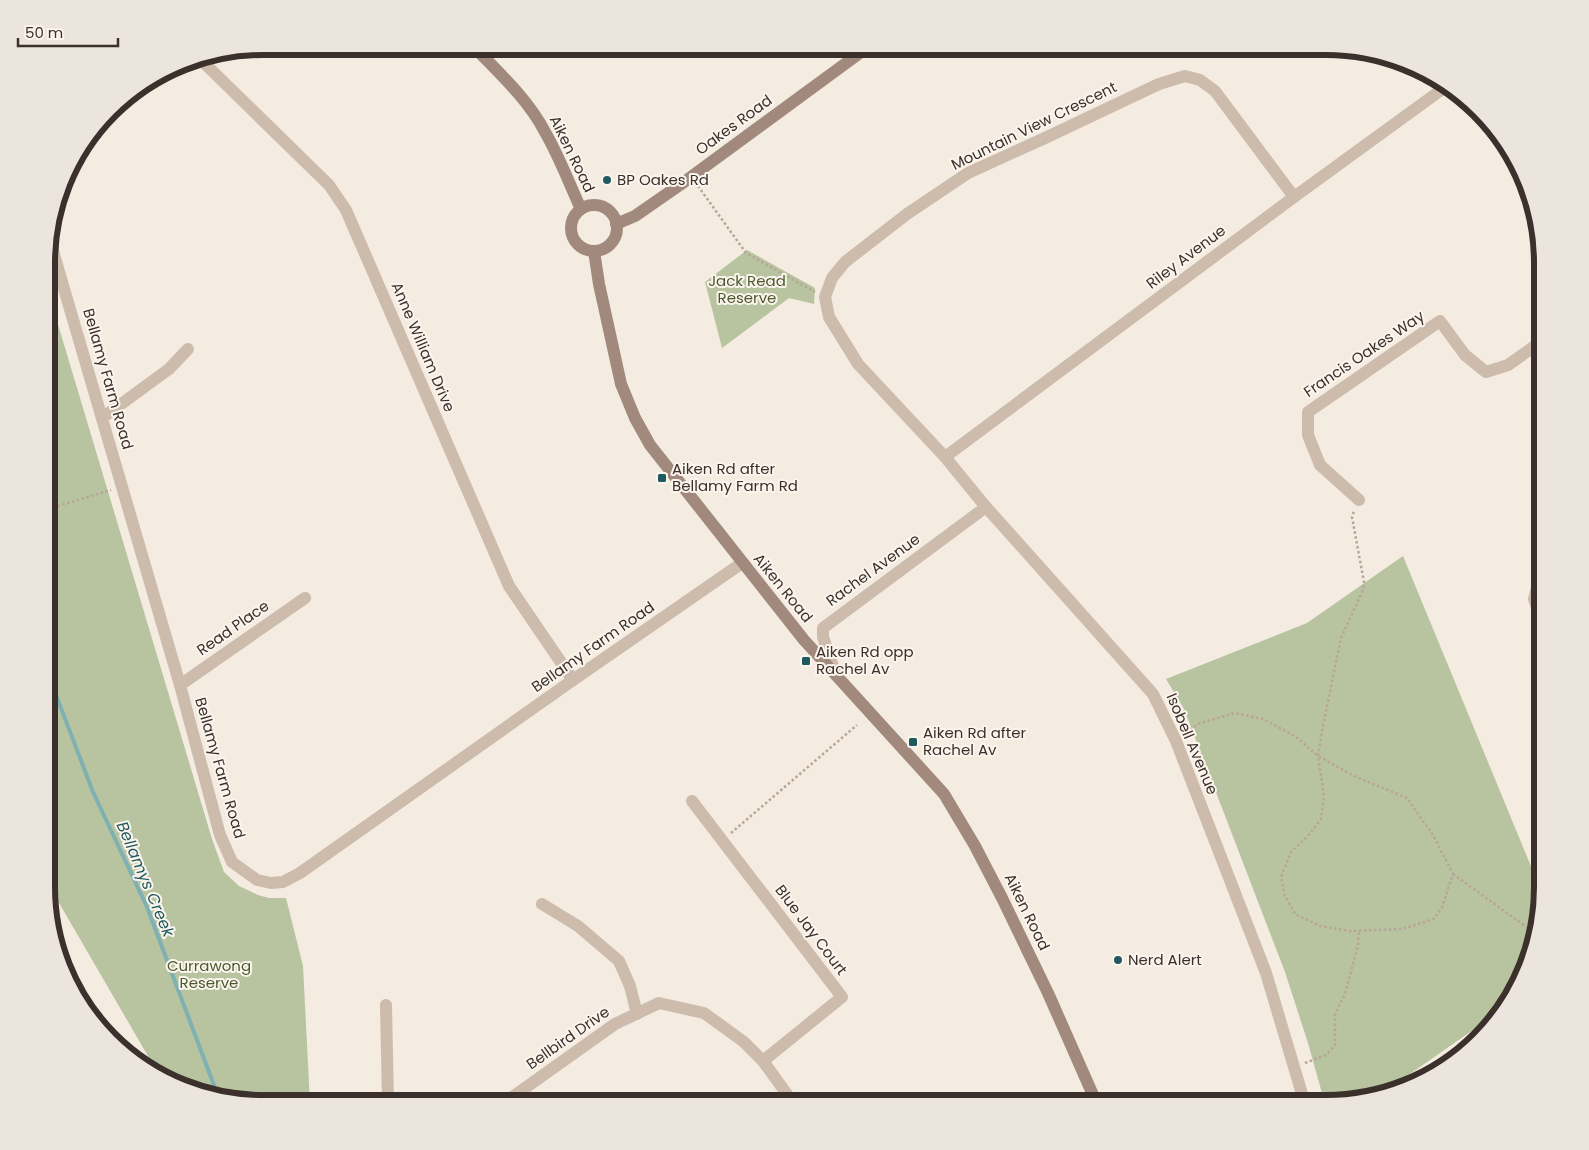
<svg xmlns="http://www.w3.org/2000/svg" width="1589" height="1150" viewBox="0 0 1589 1150" font-family="Poppins,sans-serif">
<rect width="100%" height="100%" fill="#f4ebe1"/>
<g fill="#b8c4a0">
<polygon points="747,250 815,288 814,304 789,298 722,348 705,282"/>
<polygon points="48,291 212,839 224,872 239,886 258,895 269,898 286,898 303,966 310,1103 249,1103 180,1087 159,1075 48,884"/>
<polygon points="1403,556 1542,893 1542,901 1531,957 1503,1009 1387,1090 1325,1104 1308,1043 1285,972 1184,709 1166,679 1307,623"/>
</g>
<g fill="none" stroke-linecap="round" stroke-linejoin="round">
<polyline stroke="#7fb0b2" stroke-width="4" points="48,674 93,792 147,907 218,1096"/>
<g stroke="#b9a596" stroke-width="2.5" stroke-dasharray="2.5 2.5" stroke-linecap="butt">
<polyline points="698,186 746,253 815,292"/>
<polyline points="48,509 111,490"/>
<polyline points="1186,733 1200,723 1235,713 1263,719 1295,736 1318,756 1354,776 1407,798 1433,835 1453,874 1442,907 1434,919 1402,929 1349,931 1320,926 1295,914 1285,896 1281,877 1291,852 1308,836 1321,819 1324,795 1318,756 1323,726 1341,638 1363,590 1364,582 1352,517 1354,511"/>
<polyline points="731,833 857,725"/>
<polyline points="1453,874 1536,934"/>
<polyline points="1305,1063 1326,1055 1335,1045 1335,1014 1345,994 1358,945 1359,931"/>
</g>
<g stroke="#cdbbac" stroke-width="12">
<polyline points="200,59 329,185 346,210 509,586 573,680"/>
<polyline points="1294,197 1215,91 1200,80 1185,76 1159,84 1045,138 968,173 907,214 845,262 832,278 825,297 829,317 858,364 945,457 986,507 1153,694 1176,741 1266,973 1305,1104"/>
<polyline points="48,234 180,685 220,835 232,862 257,880 271,883 283,882 300,873 573,680 742,563"/>
<polyline points="102,418 169,369 188,349"/>
<polyline points="945,457 1294,197 1448,85"/>
<polyline points="1359,500 1320,465 1308,435 1308,412 1440,321 1465,355 1486,372 1508,365 1542,341"/>
<polyline points="1541,573 1534,599 1542,621"/>
<polyline points="836,675 823,637 823,628 986,507"/>
<polyline points="180,685 305,598"/>
<polyline points="692,801 842,997 763,1061"/>
<polyline points="542,904 578,926 619,961 630,986 637,1014"/>
<polyline points="386,1005 388,1103"/>
<polyline points="504,1103 615,1024 659,1003 704,1013 744,1042 763,1061 794,1104"/>
</g>
<g stroke="#a18a7d" stroke-width="12">
<path d="M473,46c26,27 55,53 72,86 14,24 24,51 36,77"/>
<circle cx="594" cy="228" r="23"/>
<polyline points="616,224 635,216 684,182 868,47"/>
<polyline points="594,251 599,284 621,384 635,418 650,445 804,640 944,794 975,846 1002,898 1048,993 1097,1104"/>
</g>
</g>
<g fill="#1f5a5e" stroke="#fbf5ee" stroke-width="2">
<circle cx="607" cy="180" r="5"/>
<rect x="657" y="473" width="10" height="10" rx="2.5"/>
<rect x="801" y="656" width="10" height="10" rx="2.5"/>
<rect x="908" y="737" width="10" height="10" rx="2.5"/>
<circle cx="1118" cy="960" r="5"/>
</g>
<g text-anchor="middle" stroke-width="4" stroke-linejoin="round" paint-order="stroke">
<g font-size="15" fill="#3b302b" stroke="#fbf5ee">
<text transform="translate(734 125) rotate(-36)" y="5">Oakes Road</text>
<text transform="translate(1034 126) rotate(-26)" y="5">Mountain View Crescent</text>
<text transform="translate(572 154) rotate(64)" y="5">Aiken Road</text>
<text transform="translate(1186 257) rotate(-37)" y="5">Riley Avenue</text>
<text transform="translate(423 347) rotate(67)" y="5">Anne William Drive</text>
<text transform="translate(1364 354) rotate(-34)" y="5">Francis Oakes Way</text>
<text transform="translate(108 379) rotate(74)" y="5">Bellamy Farm Road</text>
<text transform="translate(873 570) rotate(-36)" y="5">Rachel Avenue</text>
<text transform="translate(783 588) rotate(51)" y="5">Aiken Road</text>
<text transform="translate(233 628) rotate(-35)" y="5">Read Place</text>
<text transform="translate(593 647) rotate(-35)" y="5">Bellamy Farm Road</text>
<text transform="translate(1192 744) rotate(67)" y="5">Isobell Avenue</text>
<text transform="translate(220 768) rotate(74)" y="5">Bellamy Farm Road</text>
<text transform="translate(1027 912) rotate(64)" y="5">Aiken Road</text>
<text transform="translate(811 930) rotate(53)" y="5">Blue Jay Court</text>
<text transform="translate(568 1038) rotate(-35)" y="5">Bellbird Drive</text>
</g>
<g font-size="15" fill="#3b302b" stroke="#fbf5ee" text-anchor="start">
<text x="617" y="185">BP Oakes Rd</text>
<text x="672" y="474">Aiken Rd after<tspan x="672" dy="17">Bellamy Farm Rd</tspan></text>
<text x="816" y="657">Aiken Rd opp<tspan x="816" dy="17">Rachel Av</tspan></text>
<text x="923" y="738">Aiken Rd after<tspan x="923" dy="17">Rachel Av</tspan></text>
<text x="1128" y="965">Nerd Alert</text>
</g>
<g font-size="15" fill="#4a5a2e" stroke="#fbf5ee">
<text x="747" y="286">Jack Read<tspan x="747" dy="17">Reserve</tspan></text>
<text x="209" y="971">Currawong<tspan x="209" dy="17">Reserve</tspan></text>
</g>
<g font-size="16" font-style="italic" fill="#1f5a5e" stroke="#fbf5ee">
<text transform="translate(146 879) rotate(67)" y="6">Bellamys Creek</text>
</g>
</g>
<path d="M0 0H1589V1150H0ZM263 55H1326A208 208 0 0 1 1534 263V887A208 208 0 0 1 1326 1095H263A208 208 0 0 1 55 887V263A208 208 0 0 1 263 55Z" fill="#ece5de" fill-rule="evenodd"/>
<path fill="none" stroke="#3b302b" stroke-width="6" d="M263 55H1326A208 208 0 0 1 1534 263V887A208 208 0 0 1 1326 1095H263A208 208 0 0 1 55 887V263A208 208 0 0 1 263 55Z"/>
<path d="M18 38v8h100v-8" fill="none" stroke="#3b302b" stroke-width="2.5"/>
<text x="25" y="38" font-size="15" fill="#3b302b" stroke="#fbf5ee" stroke-width="4" paint-order="stroke">50 m</text>
</svg>
